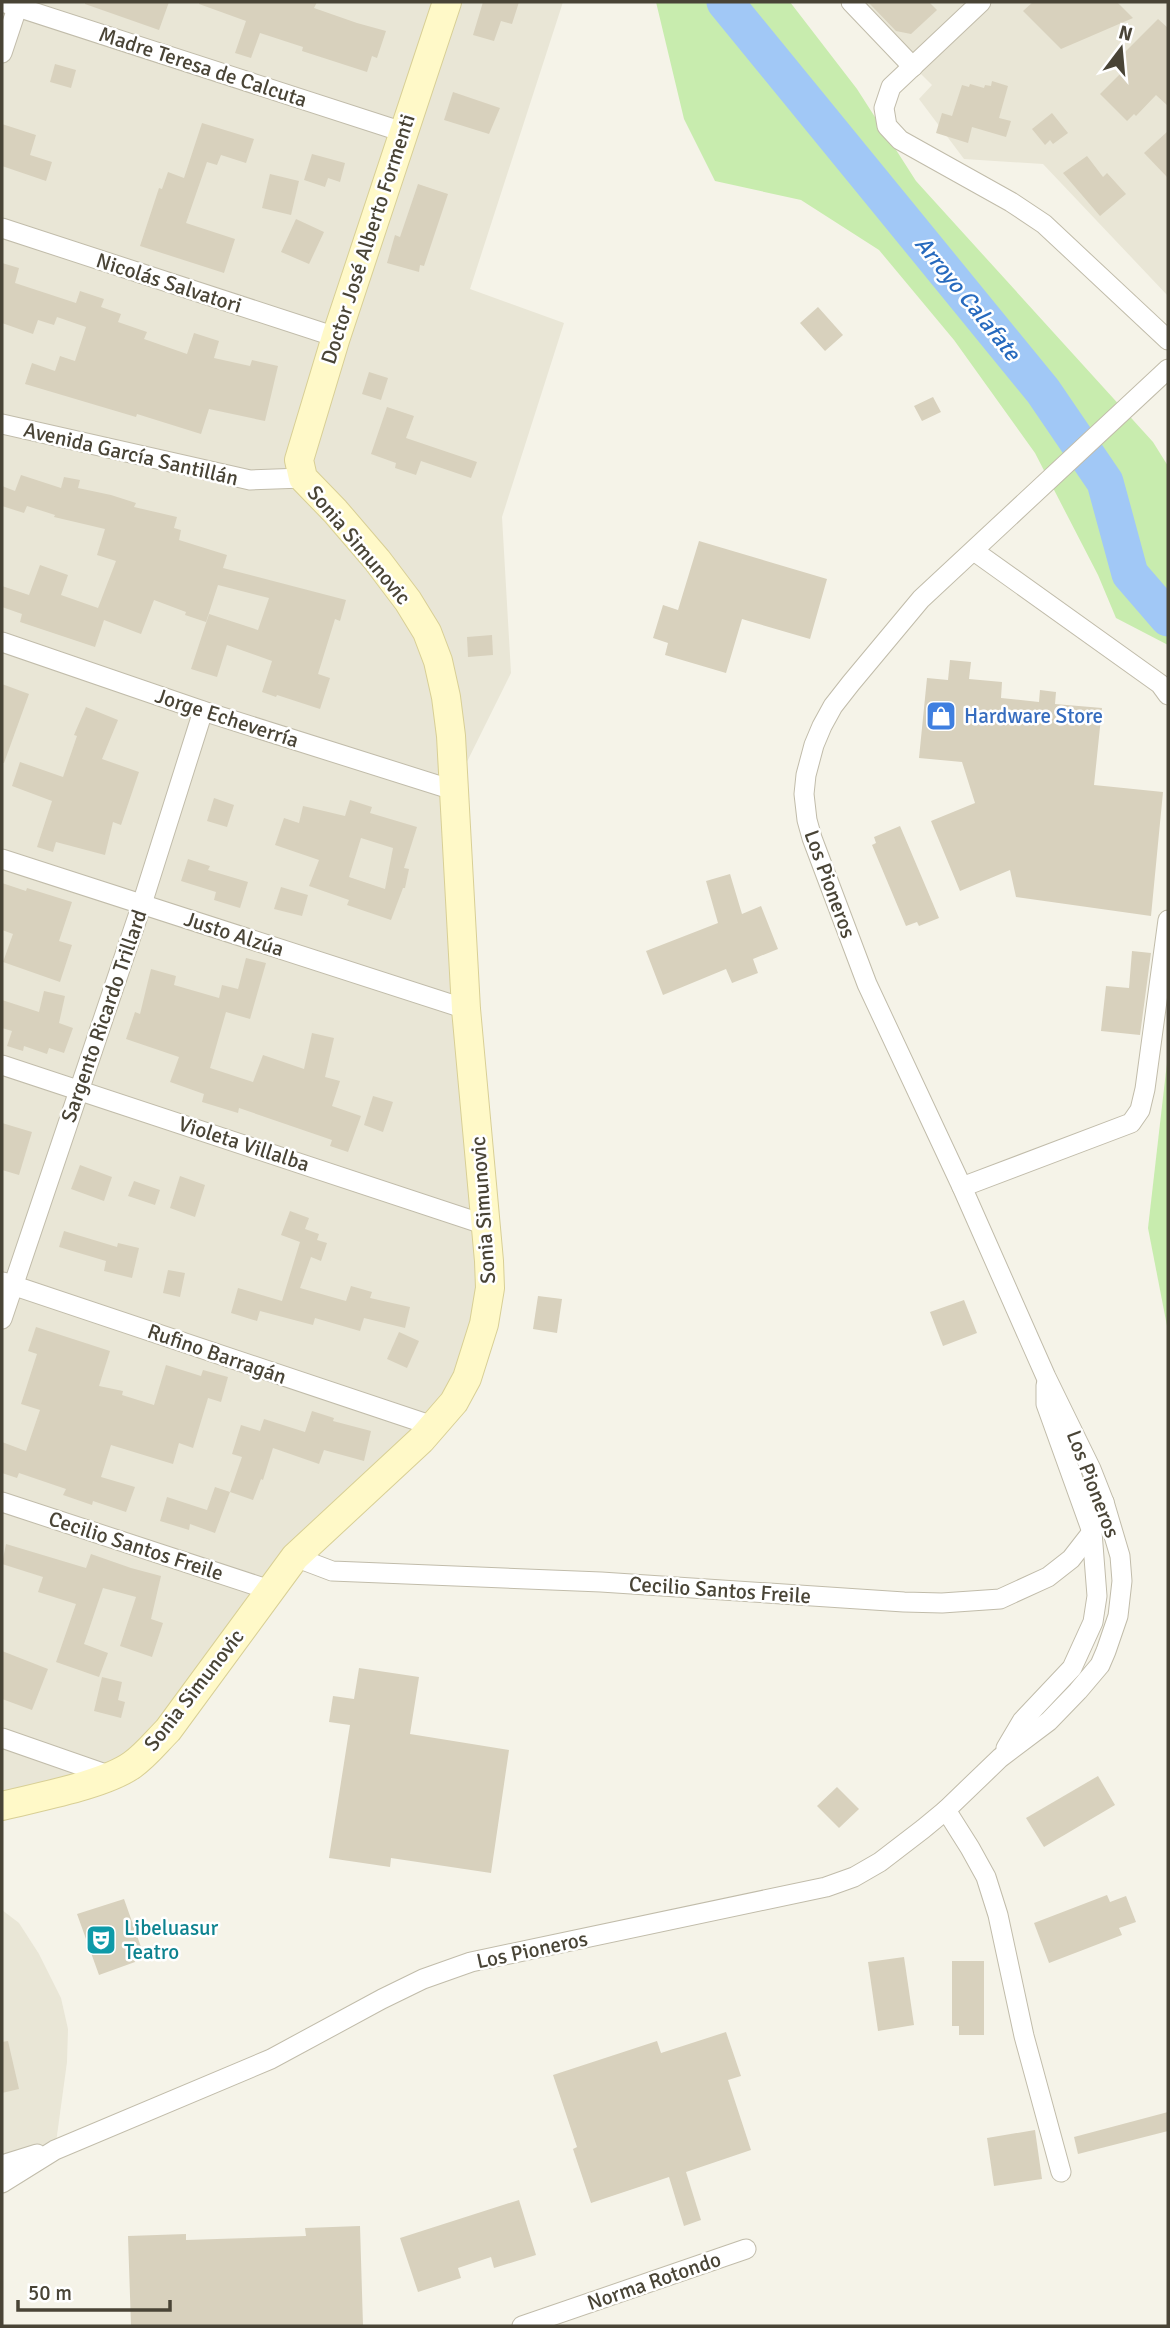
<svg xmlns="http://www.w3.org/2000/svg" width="1170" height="2328" viewBox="0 0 1170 2328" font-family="Signika,sans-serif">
<rect width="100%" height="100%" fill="#f5f3e8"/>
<g fill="#e9e6d6">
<polygon points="2,2 563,2 470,289 564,323 502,517 511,673 453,790 489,1261 467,1378 361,1493 147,1752 2,1806"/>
<polygon points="854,2 1168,2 1168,296 1043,164 964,159 919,99 932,85 894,47"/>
<polygon points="2,1910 19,1923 39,1954 61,1998 68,2029 67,2062 55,2150 2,2183"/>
</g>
<g fill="#c8ecae">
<polygon points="656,2 790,2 857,89 916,181 1153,442 1168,466 1168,645 1116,618 1098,575 1035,453 954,340 879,250 801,200 715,181 684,119"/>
<polygon points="1168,1054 1168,1331 1148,1228"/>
</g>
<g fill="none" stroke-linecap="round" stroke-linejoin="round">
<polyline stroke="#a1c8f6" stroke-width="37" points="725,2 1043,391 1105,482 1130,574 1168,618"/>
</g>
<g fill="#d8d1bd" fill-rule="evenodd">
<polygon points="85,2 169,2 159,30 85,4"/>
<polygon points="199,2 317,2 314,8 357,23 386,31 377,58 372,56 367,72 302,51 303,47 260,33 251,58 235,53 246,21 199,4"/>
<polygon points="483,2 519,2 512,24 501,21 494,41 473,35"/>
<polygon points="868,2 929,2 937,10 911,34 896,31"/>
<polygon points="1033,2 1117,2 1133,18 1061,49 1023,11"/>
<polygon points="1158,19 1168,28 1168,106 1156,95 1136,116 1134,114 1127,121 1100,94 1126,68 1118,59"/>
<polygon points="55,64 76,70 71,88 50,82"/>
<polygon points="992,81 1008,86 999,118 1011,121 1006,137 972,127 968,143 936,133 942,113 952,116 962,85 969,87 970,84 984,88 985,85 991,86"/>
<polygon points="453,92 500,108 489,134 444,120"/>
<polygon points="1052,113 1068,133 1053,144 1050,140 1045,145 1032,129"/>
<polygon points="202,123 254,139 246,163 221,155 217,165 207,162 186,223 235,239 224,273 140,246 159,188 162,189 168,172 184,178"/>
<polygon points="2,124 36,135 30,155 52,162 46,181 2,166"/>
<polygon points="1168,131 1168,178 1144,153"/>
<polygon points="312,154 345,163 340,182 328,178 325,187 304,180"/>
<polygon points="1087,156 1103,177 1107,173 1126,194 1100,216 1063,173"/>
<polygon points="270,174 299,181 291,215 262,208"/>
<polygon points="418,184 448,194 424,266 420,265 419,272 387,263 395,235 400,237"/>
<polygon points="296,219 324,232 309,264 281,252"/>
<polygon points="2,263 19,268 15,283 76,303 80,291 104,299 101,307 121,314 118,322 147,332 144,339 187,354 194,333 219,341 214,358 250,366 252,360 278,366 265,421 209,409 201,434 137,414 136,417 25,384 32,363 55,371 60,356 75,361 86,327 57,317 54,325 38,320 33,334 2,323"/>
<polygon points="818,307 843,335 825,351 800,323"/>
<polygon points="369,372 388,378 381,400 362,394"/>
<polygon points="933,397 941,412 922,421 914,406"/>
<polygon points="387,407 414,416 406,438 477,462 471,478 421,461 416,475 395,468 396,463 371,454"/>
<polygon points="21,475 61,488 64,477 80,480 78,488 111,495 136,503 134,507 177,517 174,528 181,530 179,540 227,555 223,568 346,600 340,621 335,619 318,674 330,678 320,709 277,695 276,697 262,692 272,661 227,645 217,677 191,669 209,614 258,630 269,598 218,585 206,622 185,615 186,612 154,600 141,634 104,620 95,647 20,622 22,614 2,607 2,586 29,595 40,565 68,575 61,595 98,608 116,561 97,555 105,529 54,517 55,515 27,506 24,513 2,506 2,486 15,491"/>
<polygon points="699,541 827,579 810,639 742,619 726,673 665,655 668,643 653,638 663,605 678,610"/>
<polygon points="492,635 493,655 468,657 467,637"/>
<polygon points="950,660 971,662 969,679 1002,682 1001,698 1039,702 1040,690 1056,692 1055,704 1102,708 1094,785 1163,792 1151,916 1016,897 1010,870 960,891 931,821 975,803 962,762 919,758 927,678 948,680"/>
<polygon points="2,684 29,694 4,763 2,763"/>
<polygon points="86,707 118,720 102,759 139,772 121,825 113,822 105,855 56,842 53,852 37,847 52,801 12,786 20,762 63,777 77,736 74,735"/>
<polygon points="214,798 234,805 227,827 207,821"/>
<path d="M350,800l22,7 -2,6 47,14 -13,41 5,1 -4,19h-2l-12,32 -44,-15 2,-5 -40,-14 10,-26 -44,-15 9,-27 15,5 4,-17 42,10zM361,838l32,10 -8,41 -36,-12z"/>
<polygon points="900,826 939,918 919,926 917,922 906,926 872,845 876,843 874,837"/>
<polygon points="188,859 210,866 208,870 248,882 240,908 214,900 216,892 181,881"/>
<polygon points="730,874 742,914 761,906 778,949 753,959 758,973 732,983 726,969 663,995 646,951 718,923 706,881"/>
<polygon points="2,883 26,891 27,888 72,902 59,941 72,945 60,982 3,962 13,934 2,930"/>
<polygon points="281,887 308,895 302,916 274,909"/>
<polygon points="1132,951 1151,953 1140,1035 1101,1031 1106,986 1129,988"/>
<polygon points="246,958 266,963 250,1019 226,1012 210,1068 253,1082 263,1055 304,1069 312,1033 334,1038 325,1077 340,1081 332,1106 361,1116 348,1152 330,1146 332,1140 239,1108 238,1113 202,1102 204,1094 170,1082 179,1057 126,1039 135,1012 140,1014 151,969 176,976 174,985 219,998 222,985 238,989"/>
<polygon points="44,991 65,996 59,1023 73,1028 64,1053 49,1048 47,1054 24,1046 23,1051 7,1046 12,1031 2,1028 2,1000 39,1012"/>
<polygon points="373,1096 393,1102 383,1132 364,1125"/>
<polygon points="2,1123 32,1132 19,1175 2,1170"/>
<polygon points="80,1165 112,1177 104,1201 71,1189"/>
<polygon points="180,1176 205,1185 195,1217 170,1208"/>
<polygon points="134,1181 160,1190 155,1205 128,1196"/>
<polygon points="290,1211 309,1218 305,1229 319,1234 317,1240 327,1243 321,1261 311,1257 300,1288 346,1301 351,1286 372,1292 370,1298 410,1307 405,1328 364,1318 360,1331 315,1318 313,1325 260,1311 257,1321 231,1313 238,1288 282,1301 300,1242 281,1235"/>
<polygon points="64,1231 117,1247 118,1243 139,1248 132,1278 104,1271 106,1261 59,1247"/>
<polygon points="168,1270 185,1273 180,1297 163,1293"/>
<polygon points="538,1296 562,1299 557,1333 533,1329"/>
<polygon points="964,1300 977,1333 943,1346 930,1312"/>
<polygon points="36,1327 110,1351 99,1386 123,1391 122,1395 154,1405 166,1365 201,1376 203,1370 228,1377 221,1402 208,1398 193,1448 179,1443 173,1464 111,1445 101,1477 135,1487 126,1512 93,1501 92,1505 63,1495 66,1489 19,1473 17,1478 2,1473 2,1442 26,1451 40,1410 21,1404 37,1354 28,1351"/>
<polygon points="399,1332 419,1341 407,1368 387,1359"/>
<polygon points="312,1411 334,1418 333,1421 371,1431 364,1461 324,1450 319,1464 273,1448 263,1480 261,1479 253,1500 230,1492 242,1457 232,1454 241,1425 260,1431 264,1419 305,1432"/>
<polygon points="215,1487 230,1492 215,1533 190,1524 189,1530 160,1521 167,1497 207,1510"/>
<polygon points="6,1544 86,1568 91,1554 131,1568 161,1576 151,1619 163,1623 152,1657 120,1646 136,1597 103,1588 84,1644 108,1653 99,1677 56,1662 76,1604 38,1592 43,1577 2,1564"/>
<polygon points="2,1651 48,1669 32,1710 2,1699"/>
<polygon points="359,1668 419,1677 410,1734 509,1750 491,1873 391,1858 390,1867 329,1858 350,1725 329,1722 333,1696 354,1699"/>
<polygon points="102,1677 122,1682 118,1700 125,1702 121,1718 94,1711"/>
<polygon points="1098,1776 1115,1805 1044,1847 1026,1818"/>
<polygon points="837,1787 859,1809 839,1828 817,1806"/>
<polygon points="1107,1895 1110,1902 1126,1896 1136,1922 1119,1928 1122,1935 1049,1963 1034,1923"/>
<polygon points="124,1899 141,1947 131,1950 135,1962 99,1975 77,1914"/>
<polygon points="904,1957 914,2025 878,2031 868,1962"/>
<polygon points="952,1961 984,1961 984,2035 959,2035 959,2026 952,2026"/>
<polygon points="726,2032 741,2076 728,2080 751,2150 686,2172 701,2220 684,2226 669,2177 591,2203 573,2149 577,2147 553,2075 657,2041 661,2053"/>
<polygon points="8,2041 19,2089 2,2093 2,2042"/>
<polygon points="1168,2112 1168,2131 1078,2154 1074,2137"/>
<polygon points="1035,2130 1042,2179 994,2186 987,2138"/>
<polygon points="519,2200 536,2255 494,2268 491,2257 458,2268 461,2278 418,2292 400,2238"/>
<polygon points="360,2226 363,2326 131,2326 128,2236 186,2234 186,2240 306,2236 305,2228"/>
</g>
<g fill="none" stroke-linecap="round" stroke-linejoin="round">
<g stroke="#c1bcaa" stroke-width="21">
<g id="street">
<polyline points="2,2 403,132"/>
<polyline points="851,2 913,67"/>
<polyline points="981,2 891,87 884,108 887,126 900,140 1011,202 1044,224 1168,340"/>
<polyline points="2,53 19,2"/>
<polyline points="2,228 336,337"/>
<polyline points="2,424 250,480 303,478"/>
<polyline points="974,551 1160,684 1168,695"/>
<polyline points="2,642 203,711 453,790"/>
<polyline points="2,859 466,1009"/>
<polyline points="2,1065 486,1225"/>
<polyline points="962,1187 1131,1123 1140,1110 1145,1089 1168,920"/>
<polyline points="3,1282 433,1426"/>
<polyline points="2,1319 142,904 203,711"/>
<polyline points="2,1502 270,1590"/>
<polyline points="295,1557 332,1571 601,1582 904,1602 942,1603 1000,1599 1048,1577 1071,1559 1092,1532 1104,1502"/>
<polyline points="2,1738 111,1776"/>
<polyline points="1006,1748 1022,1721 1072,1668 1093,1622 1097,1596 1092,1532 1046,1404 1046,1385"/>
<polyline points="946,1810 970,1848 986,1877 998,1915 1024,2036 1061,2172"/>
<polyline points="2,2165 37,2154"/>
<polyline points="2,2183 55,2150 271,2059 382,1999 423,1979 471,1962 826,1887 854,1877 880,1862 923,1829 946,1810 1000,1758 1049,1721 1078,1691 1100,1665 1106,1651 1118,1616 1122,1581 1120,1556 1104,1502 1091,1469 1046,1377 962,1187 867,984 812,838 807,820 804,794 806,775 814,745 822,726 833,706 851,683 921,599 1168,369"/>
<polyline points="522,2326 746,2249"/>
</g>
</g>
<g stroke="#d8cf95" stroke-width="30">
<path id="secondary" d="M2,1806c35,-9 102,-21 130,-41 14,-10 24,-23 36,-35l127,-173 126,-117 33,-38 13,-24 17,-54 6,-36 -1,-27 -23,-252 -15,-273 -5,-39 -8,-36 -11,-29 -19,-31 -31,-41 -42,-49 -32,-33 -4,-18 37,-123 111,-335"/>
</g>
<use href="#street" stroke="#fff" stroke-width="19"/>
<use href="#secondary" stroke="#fff9c8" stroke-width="28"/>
</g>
<defs>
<g id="shop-square" transform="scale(1.575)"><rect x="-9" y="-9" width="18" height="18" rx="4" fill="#3f7fe0" stroke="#fff"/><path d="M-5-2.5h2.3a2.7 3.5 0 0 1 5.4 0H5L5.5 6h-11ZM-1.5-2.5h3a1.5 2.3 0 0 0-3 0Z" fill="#fff"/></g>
<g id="theatre-square" transform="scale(1.575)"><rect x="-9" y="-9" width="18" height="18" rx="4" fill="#0f9aa8" stroke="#fff"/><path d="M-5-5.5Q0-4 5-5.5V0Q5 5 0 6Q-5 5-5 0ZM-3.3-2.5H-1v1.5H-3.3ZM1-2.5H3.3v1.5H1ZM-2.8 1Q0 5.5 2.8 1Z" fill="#fff"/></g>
</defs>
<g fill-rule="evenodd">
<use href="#shop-square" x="941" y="716"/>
<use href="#theatre-square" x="101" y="1940"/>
</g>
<g text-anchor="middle" stroke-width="5" stroke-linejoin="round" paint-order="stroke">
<g font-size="21" fill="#494436" stroke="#fff">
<text transform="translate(203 67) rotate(18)" y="7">Madre Teresa de Calcuta</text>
<text transform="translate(368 239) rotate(-72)" y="7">Doctor José Alberto Formenti</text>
<text transform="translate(169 283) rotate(18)" y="7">Nicolás Salvatori</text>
<text transform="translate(131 454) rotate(13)" y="7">Avenida García Santillán</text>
<text transform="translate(359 545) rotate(50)" y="7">Sonia Simunovic</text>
<text transform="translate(227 718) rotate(18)" y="7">Jorge Echeverría</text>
<text transform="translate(830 884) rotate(70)" y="7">Los Pioneros</text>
<text transform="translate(234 934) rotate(18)" y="7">Justo Alzúa</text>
<text transform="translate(104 1016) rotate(-71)" y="7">Sargento Ricardo Trillard</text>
<text transform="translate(244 1144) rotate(18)" y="7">Violeta Villalba</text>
<text transform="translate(483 1210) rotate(-94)" y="7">Sonia Simunovic</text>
<text transform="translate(217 1354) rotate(19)" y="7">Rufino Barragán</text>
<text transform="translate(1093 1484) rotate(69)" y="7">Los Pioneros</text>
<text transform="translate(136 1546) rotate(18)" y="7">Cecilio Santos Freile</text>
<text transform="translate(720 1590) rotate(4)" y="7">Cecilio Santos Freile</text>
<text transform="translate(194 1690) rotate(-52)" y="7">Sonia Simunovic</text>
<text transform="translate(532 1950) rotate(-12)" y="7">Los Pioneros</text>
<text transform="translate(654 2281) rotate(-19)" y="7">Norma Rotondo</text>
</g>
<g font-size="21" fill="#366cbe" stroke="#fff" text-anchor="start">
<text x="964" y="723">Hardware Store</text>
</g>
<g font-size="21" fill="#0d838f" stroke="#fff" text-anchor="start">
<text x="124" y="1935">Libeluasur<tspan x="124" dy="24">Teatro</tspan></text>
</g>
<g font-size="23" font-style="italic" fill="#276abe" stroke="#fff">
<text transform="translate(968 298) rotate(51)" y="8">Arroyo Calafate</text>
</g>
</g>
<rect width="1170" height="2328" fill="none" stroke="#494436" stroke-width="7"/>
<g transform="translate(1121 49) rotate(16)" stroke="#ffffff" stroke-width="5" paint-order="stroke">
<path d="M0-5L12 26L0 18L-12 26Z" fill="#494436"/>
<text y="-10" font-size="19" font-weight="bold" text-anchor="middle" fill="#494436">N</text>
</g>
<path d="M18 2300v10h152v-10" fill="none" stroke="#494436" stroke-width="3.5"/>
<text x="28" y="2300" font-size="21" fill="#494436" stroke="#ffffff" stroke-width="5" paint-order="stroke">50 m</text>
</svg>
